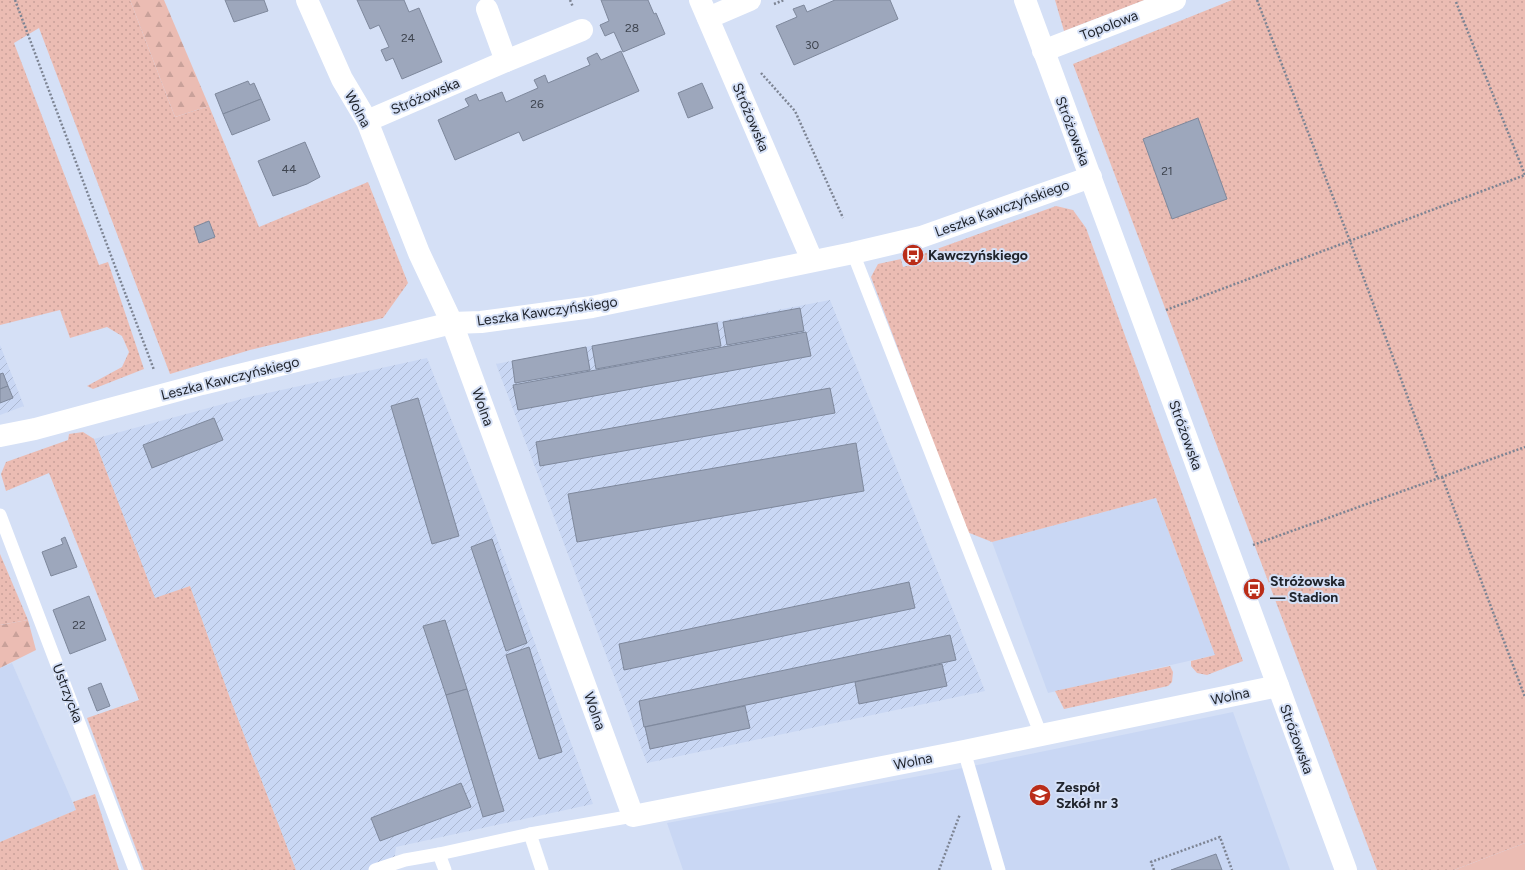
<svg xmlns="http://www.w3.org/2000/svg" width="1525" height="870" viewBox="0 0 1525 870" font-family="Figtree,sans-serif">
<defs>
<pattern id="industrial-furrows" width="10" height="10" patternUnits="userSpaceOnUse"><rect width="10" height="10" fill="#c9d7f4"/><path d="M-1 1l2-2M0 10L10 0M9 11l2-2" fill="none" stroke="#acb8d1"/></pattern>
<pattern id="grass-dots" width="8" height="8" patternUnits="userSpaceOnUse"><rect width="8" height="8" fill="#ebbcb3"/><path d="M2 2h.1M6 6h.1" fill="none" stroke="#c9a19a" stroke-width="1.8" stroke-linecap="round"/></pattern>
<pattern id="forest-firs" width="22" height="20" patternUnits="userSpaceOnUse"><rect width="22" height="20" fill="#ebbcb3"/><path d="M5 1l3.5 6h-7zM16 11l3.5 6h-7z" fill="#c9a19a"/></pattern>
</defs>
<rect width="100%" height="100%" fill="#d5e0f6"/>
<g fill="#c9d7f4">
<polygon points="1156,498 1215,655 1048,693 992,542"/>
<polygon points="12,663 76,810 0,842 0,668"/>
<polygon points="1233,712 1290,870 683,870 667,823 968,767"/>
</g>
<g fill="url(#industrial-furrows)">
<polygon points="830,300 985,691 647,763 496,364"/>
<polygon points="0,345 24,406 0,415"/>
<polygon points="427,358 485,505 593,804 396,847 393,870 296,870 231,701 190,586 155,599 94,439 249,397"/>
</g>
<g fill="url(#grass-dots)">
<polygon points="0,0 130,0 175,117 209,106 259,227 368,182 408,283 383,318 250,350 170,374 39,28 14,43 99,265 108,262 144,369 93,389 87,386 122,367 129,352 122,336 107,327 70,338 60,310 0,325"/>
<polygon points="1055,0 1145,0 1064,31"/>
<polygon points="1232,0 1525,0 1525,843 1454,870 1377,870 1073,64"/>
<polygon points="1056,206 1073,210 1086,228 1243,661 1207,675 1197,673 1191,666 1191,661 1215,655 1156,498 992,542 967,532 871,277 878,264 901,259 903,267 924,261 923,254"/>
<polygon points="83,432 94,439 155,598 190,586 231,701 296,870 144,870 87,718 139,700 49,473 6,491 1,474 6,462 68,440 69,434"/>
<polygon points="0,554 28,620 0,625"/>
<polygon points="1170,666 1173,672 1172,682 1168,686 1064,709 1055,691"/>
<polygon points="95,794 119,870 0,870 0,842 76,810 73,802"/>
</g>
<g fill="url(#forest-firs)">
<polygon points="130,0 164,0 209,106 175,117"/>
<polygon points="28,620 36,650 0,668 0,625"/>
</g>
<polygon fill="#ebbcb3" points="1525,843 1525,870 1454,870"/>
<g fill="#9da7bc" stroke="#7e889c">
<polygon points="225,0 264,0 268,11 234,22"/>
<polygon points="357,0 404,0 409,12 419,8 442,62 402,79 393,58 386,61 381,50 389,47 379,25 370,29"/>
<polygon points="601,0 648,0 654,14 656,13 665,34 623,52 614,32 605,36 600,25 609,21"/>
<polygon points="835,0 890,0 898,19 794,65 776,26 797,17 793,9 804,5 807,12"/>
<polygon points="621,51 639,91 523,141 519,132 455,160 438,120 469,106 465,99 476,94 479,101 502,92 506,102 538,88 534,80 545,75 548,83 590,65 587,58 597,53 601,60"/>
<polygon points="248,81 250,85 254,83 261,99 223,114 215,94"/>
<polygon points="702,83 713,108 688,118 678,93"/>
<polygon points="261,99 270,120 232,135 223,114"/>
<polygon points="1198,118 1227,199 1172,219 1143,139"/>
<polygon points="305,142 320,177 307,184 273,196 258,161"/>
<polygon points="209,221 215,237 199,243 194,227"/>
<polygon points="800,308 804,331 727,345 723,322"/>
<polygon points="717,323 721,346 596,369 592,346"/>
<polygon points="806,332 811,356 518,410 513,385"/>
<polygon points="586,347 590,370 515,383 512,361"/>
<polygon points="3,373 8,386 0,389 0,374"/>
<polygon points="8,386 13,398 0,403 0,389"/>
<polygon points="830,388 835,413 540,466 536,442"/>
<polygon points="418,398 459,536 432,544 391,406"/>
<polygon points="214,418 223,440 152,468 143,445"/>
<polygon points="856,443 864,491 577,542 568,494"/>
<polygon points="65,537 77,567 51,576 42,552 63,544 61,539"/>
<polygon points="492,539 527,643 506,651 471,547"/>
<polygon points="909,582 915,608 624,670 619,644"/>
<polygon points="89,596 106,640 70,654 53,610"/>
<polygon points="445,620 467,689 446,695 423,626"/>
<polygon points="950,635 956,660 644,727 639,701"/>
<polygon points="529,647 562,752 539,759 506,655"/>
<polygon points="942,664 947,686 859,704 855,682"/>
<polygon points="101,683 110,706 97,711 88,688"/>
<polygon points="467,689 504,811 483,817 446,695"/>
<polygon points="745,706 750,728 650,749 645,727"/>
<polygon points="461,783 471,807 380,841 371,818"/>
<polygon points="1216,854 1222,870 1171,870"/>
</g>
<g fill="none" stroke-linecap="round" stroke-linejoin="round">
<g stroke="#7d8493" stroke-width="2.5" stroke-dasharray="2 2" stroke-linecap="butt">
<polyline points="15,0 154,370"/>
<polyline points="570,0 573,7"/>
<polyline points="1257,0 1350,241 1438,479"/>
<polyline points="1456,2 1525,175"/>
<polyline points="774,4 784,0"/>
<polyline points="761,73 795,111 843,218"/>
<polyline points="1166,310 1525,175"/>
<polyline points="1442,477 1525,697"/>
<polyline points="1253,545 1525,447"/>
<polyline points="939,870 960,814"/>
<polyline points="1154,870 1151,862 1220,837 1232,870"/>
</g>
<g stroke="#fff" stroke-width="13">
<polyline points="853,253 1041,735"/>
<polyline points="0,515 135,870"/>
<polyline points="964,751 999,870"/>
<polyline points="530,834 542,870"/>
<polyline points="375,870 405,860 439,854"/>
<polyline points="445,870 439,854 530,834 633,816"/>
</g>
<g stroke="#fff" stroke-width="22">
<polyline points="307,0 342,79 367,121 419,253 452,323 633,816 964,751 1278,686"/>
<polyline points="700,0 812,260"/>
<polyline points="1025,0 1346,870"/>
<polyline points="708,18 750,0"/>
<polyline points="1043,51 1175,0"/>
<polyline points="506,61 582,30"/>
<polyline points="367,121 506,61 487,9"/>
<polyline points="0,436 35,429 202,384 452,323 481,322 592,307 853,253 921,237 1091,177"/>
</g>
</g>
<defs>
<g id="bus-disc" transform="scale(1.15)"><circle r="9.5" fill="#ba2d19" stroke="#d5e0f6"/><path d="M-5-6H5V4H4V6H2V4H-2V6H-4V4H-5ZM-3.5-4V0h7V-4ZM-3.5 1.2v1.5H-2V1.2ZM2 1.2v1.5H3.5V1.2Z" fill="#fff"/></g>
<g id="school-disc" transform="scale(1.15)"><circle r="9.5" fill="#ba2d19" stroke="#d5e0f6"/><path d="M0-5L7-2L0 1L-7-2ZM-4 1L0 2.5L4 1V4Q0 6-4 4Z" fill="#fff"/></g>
</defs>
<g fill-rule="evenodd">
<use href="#bus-disc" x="913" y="255"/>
<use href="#bus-disc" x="1254" y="589"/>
<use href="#school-disc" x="1040" y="795"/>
</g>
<g text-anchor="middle" stroke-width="4" stroke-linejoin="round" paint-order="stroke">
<g font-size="12" fill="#3f4550">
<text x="632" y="32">28</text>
<text x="408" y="42">24</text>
<text x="812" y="49">30</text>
<text x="537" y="108">26</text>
<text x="289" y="173">44</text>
<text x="1167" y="175">21</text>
<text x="79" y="629">22</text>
</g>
<g font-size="14" fill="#20242c" stroke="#d5e0f6">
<text transform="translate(1109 25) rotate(-21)" y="5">Topolowa</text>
<text transform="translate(425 96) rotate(-23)" y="5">Stróżowska</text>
<text transform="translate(358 109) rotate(61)" y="5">Wolna</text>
<text transform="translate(751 117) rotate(67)" y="5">Stróżowska</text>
<text transform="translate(1073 131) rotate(69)" y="5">Stróżowska</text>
<text transform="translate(1002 208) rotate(-20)" y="5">Leszka Kawczyńskiego</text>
<text transform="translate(547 311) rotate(-8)" y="5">Leszka Kawczyńskiego</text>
<text transform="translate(230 378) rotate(-14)" y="5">Leszka Kawczyńskiego</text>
<text transform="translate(483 407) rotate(70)" y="5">Wolna</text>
<text transform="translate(1186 435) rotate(70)" y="5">Stróżowska</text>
<text transform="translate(68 693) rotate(69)" y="5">Ustrzycka</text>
<text transform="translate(1230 696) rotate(-12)" y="5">Wolna</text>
<text transform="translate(595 711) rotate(70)" y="5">Wolna</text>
<text transform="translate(1297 739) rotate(70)" y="5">Stróżowska</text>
<text transform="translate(913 761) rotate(-11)" y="5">Wolna</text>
</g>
<g font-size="14" font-weight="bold" fill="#20242c" stroke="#d5e0f6" text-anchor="start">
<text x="928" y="260">Kawczyńskiego</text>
<text x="1270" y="586">Stróżowska<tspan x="1270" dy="16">— Stadion</tspan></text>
<text x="1056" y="792">Zespół<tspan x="1056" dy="16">Szkół nr 3</tspan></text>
</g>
</g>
</svg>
